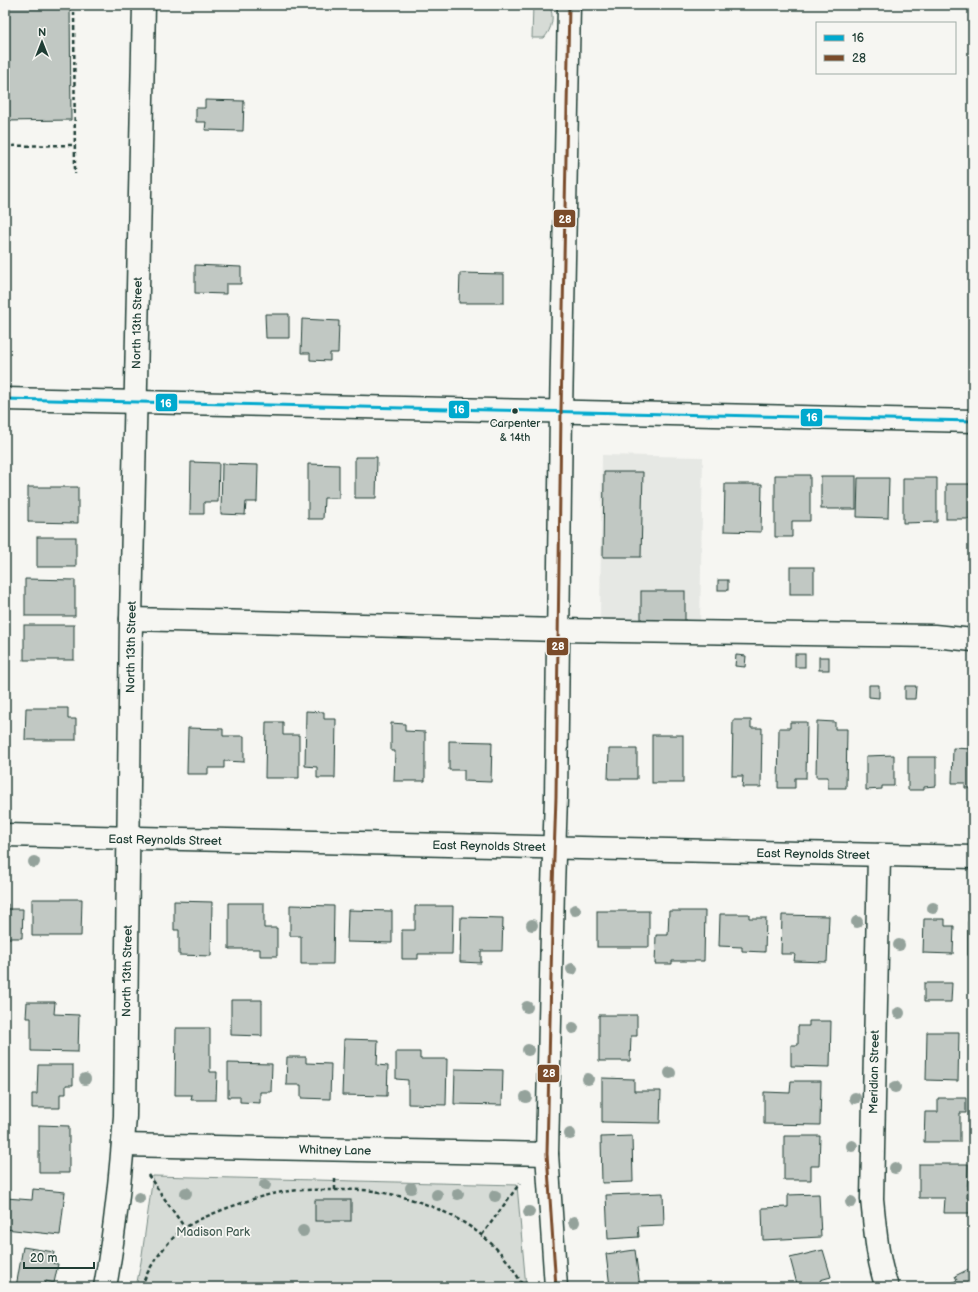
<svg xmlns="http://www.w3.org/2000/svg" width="978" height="1292" viewBox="0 0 978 1292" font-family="'Balsamiq Sans',sans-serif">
<rect width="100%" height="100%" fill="#f6f6f2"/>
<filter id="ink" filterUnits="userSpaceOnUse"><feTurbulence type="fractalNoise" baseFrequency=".025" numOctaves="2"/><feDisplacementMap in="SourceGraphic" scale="8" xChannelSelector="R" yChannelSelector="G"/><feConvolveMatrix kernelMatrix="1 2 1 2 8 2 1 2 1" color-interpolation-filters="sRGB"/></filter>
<g filter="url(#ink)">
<polygon fill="#e6e8e4" points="602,455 703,457 700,626 600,623"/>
<g fill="#d6dbd6" stroke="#7a8c85">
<path d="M533,5h16c6,11 3,24 -5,33h-12z"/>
<polygon points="153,1176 517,1185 526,1287 136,1287 141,1262"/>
</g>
<g fill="#c1c8c3" stroke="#1f3d34">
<polygon points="5,5 70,5 71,120 5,121"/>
<polygon points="205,100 244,101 243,131 205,130 206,122 196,122 196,108 205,108"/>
<polygon points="195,265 241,267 241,284 226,284 226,294 195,293"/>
<polygon points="460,273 504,274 504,303 459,303"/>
<polygon points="265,314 289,314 289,338 266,338"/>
<polygon points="302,319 339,321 338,353 330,353 330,361 310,360 310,353 301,353"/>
<polygon points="355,457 377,457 376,498 355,498"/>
<polygon points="191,462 219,463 218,502 204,502 204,514 190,514"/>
<polygon points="222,464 258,465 257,502 246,502 245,515 221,514"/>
<polygon points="308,464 339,465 339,498 324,498 323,519 308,519"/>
<polygon points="604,472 643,472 641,557 603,557"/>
<polygon points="775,475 810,475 810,521 792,521 792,537 775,537"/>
<rect x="821" y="476" width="35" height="33"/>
<polygon points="858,478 889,478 888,518 857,517"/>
<polygon points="903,478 937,478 937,522 903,523"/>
<polygon points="725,484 762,484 761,532 724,531"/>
<rect x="946" y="484" width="27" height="35"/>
<polygon points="28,487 78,487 78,523 28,522"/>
<rect x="37" y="537" width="39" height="30"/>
<rect x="790" y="567" width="24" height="27"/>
<polygon points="25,579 75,580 75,616 25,616"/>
<rect x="718" y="580" width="10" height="10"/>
<rect x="641" y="591" width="44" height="33"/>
<rect x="24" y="625" width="50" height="35"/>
<rect x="795" y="654" width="10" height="13"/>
<polygon points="736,655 746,656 745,667 735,666"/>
<rect x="819" y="657" width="10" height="13"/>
<polygon points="869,685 879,685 879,698 869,697"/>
<polygon points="905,686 916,686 915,699 905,699"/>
<polygon points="26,708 68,708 68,719 76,719 76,740 25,740"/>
<polygon points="306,711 324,712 324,719 336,719 335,778 317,778 317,767 305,766"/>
<polygon points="733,720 751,720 751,728 762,728 761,787 742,787 743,776 732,776"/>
<polygon points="817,721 835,722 835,729 847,729 846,788 828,788 828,777 816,777"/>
<polygon points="266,722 283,722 283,735 299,735 299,778 265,778"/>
<polygon points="790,722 807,722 806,778 795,778 795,788 778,788 779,728 790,728"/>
<polygon points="391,723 405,724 405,731 425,732 425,781 394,781 395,751 391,751"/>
<polygon points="188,728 223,729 223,736 244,736 244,762 224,761 224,768 208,768 208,774 187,774"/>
<rect x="652" y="735" width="31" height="48"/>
<polygon points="449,741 492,742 491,782 464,781 464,770 449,770"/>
<polygon points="953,748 973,749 973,788 965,788 965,783 952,783"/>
<polygon points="609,749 637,749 637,779 608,779"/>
<polygon points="894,755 894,786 882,786 882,789 866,790 866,756"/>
<polygon points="908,757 936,757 936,786 924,787 924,790 908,790"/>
<polygon points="32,899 82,899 81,936 32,936"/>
<polygon points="174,901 212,902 211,956 179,955 179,930 174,930"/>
<polygon points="229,903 264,903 264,928 277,928 277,956 260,956 260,949 229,949"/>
<polygon points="5,904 8,904 8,909 23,909 22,938 5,938"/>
<polygon points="290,905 334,906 333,964 301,964 301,936 290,936"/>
<polygon points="415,906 453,906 452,954 418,954 418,959 402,959 402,930 415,930"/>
<polygon points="348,910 392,911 392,943 347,942"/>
<rect x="597" y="911" width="52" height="36"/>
<polygon points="669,911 705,911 704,961 672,961 672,964 655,964 656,935 668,935"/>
<polygon points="720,914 749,914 749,918 766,918 765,952 742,951 742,947 719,946"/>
<polygon points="782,915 829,916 827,962 794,961 795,954 781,954"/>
<polygon points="461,917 503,918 502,951 481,951 481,963 460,962"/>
<polygon points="924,919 945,919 945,926 954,926 953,954 923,953"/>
<rect x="968" y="922" width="5" height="33"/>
<polygon points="924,983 952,983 951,1002 924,1002"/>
<polygon points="231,1000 262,1000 262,1036 231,1035"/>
<polygon points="27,1002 55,1002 54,1014 79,1015 78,1052 31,1051 31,1018 26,1018"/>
<polygon points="599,1015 637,1015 637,1036 631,1036 630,1061 599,1061"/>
<polygon points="809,1021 831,1021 830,1067 791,1066 791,1045 798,1045 798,1026 809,1026"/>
<polygon points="176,1028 210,1028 210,1072 217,1072 216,1100 191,1100 192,1095 175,1095"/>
<polygon points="927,1032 959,1032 958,1081 926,1080"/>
<polygon points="344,1039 378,1040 377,1065 388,1066 387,1096 342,1095"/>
<polygon points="396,1052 420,1052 420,1059 447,1059 446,1105 408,1104 408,1080 396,1079"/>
<polygon points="287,1057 306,1057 306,1063 331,1064 330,1099 301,1098 301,1085 286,1085"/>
<polygon points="228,1063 272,1064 271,1092 260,1092 260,1103 240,1102 240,1097 228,1097"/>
<polygon points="38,1065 73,1065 73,1085 66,1085 66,1094 60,1094 60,1108 32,1108 32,1094 37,1094"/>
<polygon points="455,1069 503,1070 502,1105 454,1104"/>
<polygon points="602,1078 634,1079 634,1091 661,1091 660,1123 602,1122"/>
<polygon points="791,1081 821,1081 820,1125 764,1124 764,1092 790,1093"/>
<polygon points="938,1098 966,1098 966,1113 960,1113 960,1142 924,1142 925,1112 938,1112"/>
<polygon points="39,1125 69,1126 69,1173 39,1173"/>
<polygon points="632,1136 633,1182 602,1183 601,1137"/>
<polygon points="784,1136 820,1136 819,1166 811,1166 811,1180 784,1180"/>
<polygon points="919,1164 968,1164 967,1198 972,1198 971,1213 944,1213 945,1198 919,1198"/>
<polygon points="33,1189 65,1192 60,1235 5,1229 6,1198 32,1200"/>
<polygon points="663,1193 664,1225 638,1226 639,1237 608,1239 606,1195"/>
<polygon points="819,1194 821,1237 763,1240 762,1208 788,1207 788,1195"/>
<rect x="315" y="1200" width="36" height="21"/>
<polygon points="23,1247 54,1252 52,1263 58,1264 54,1283 46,1281 45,1287 16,1287"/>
<polygon points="635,1250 640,1287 610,1287 606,1254"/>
<polygon points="823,1250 831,1277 820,1280 822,1287 791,1287 791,1286 797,1284 790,1258"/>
<polygon points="969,1269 973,1276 973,1287 944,1287 957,1280 955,1276"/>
</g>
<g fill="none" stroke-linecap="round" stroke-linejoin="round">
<g stroke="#1f3d34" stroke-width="25">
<g id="minor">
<polyline points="5,399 973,421"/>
<polyline points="131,619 558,630 934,636 973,640"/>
<polyline points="5,835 973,857"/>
<path d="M879,855l-7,344c3,28 5,61 15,88"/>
<polyline points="123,1145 547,1154"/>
<path d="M105,1287c10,-56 16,-114 20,-171l6,-497 13,-614"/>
<polyline points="556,1287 547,1154 553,887 556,797 561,412 569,5"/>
</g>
</g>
<g stroke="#1f3d34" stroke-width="2.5" stroke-dasharray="4 3" stroke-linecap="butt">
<polyline points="74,5 75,174"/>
<polyline points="5,146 75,145"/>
<polyline points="148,1175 185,1228"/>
<polyline points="335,1179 335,1190"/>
<polyline points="482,1235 520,1183"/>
<path d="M142,1287c4,-18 28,-50 44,-60 11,-7 24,-12 36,-17 19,-7 40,-15 61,-18 16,-3 34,-2 51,-2 15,0 31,-1 45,2 57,9 119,40 144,95"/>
</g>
<use href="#minor" stroke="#f6f6f2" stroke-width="22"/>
<g stroke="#f6f6f2" stroke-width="6">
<polyline id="bus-1" points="5,399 973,421"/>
</g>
<g stroke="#f6f6f2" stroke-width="6">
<polyline id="bus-2" points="556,1287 547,1154 553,887 556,797 561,412 569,5"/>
</g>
<use href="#bus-1" stroke="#00a9ce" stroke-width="3"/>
<use href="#bus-2" stroke="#7a4b2a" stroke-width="3"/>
</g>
<g fill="#94a29b">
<circle cx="34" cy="862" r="6"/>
<circle cx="933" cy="908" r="6"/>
<circle cx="575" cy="910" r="6"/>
<circle cx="857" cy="922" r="6"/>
<circle cx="532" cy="925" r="6"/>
<circle cx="899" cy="945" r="6"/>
<circle cx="572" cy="969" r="6"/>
<circle cx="527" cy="1007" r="6"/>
<circle cx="899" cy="1013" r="6"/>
<circle cx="573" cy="1028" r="6"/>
<circle cx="528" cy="1050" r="6"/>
<circle cx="670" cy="1073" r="6"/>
<circle cx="85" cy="1079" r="6"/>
<circle cx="588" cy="1079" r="6"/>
<circle cx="895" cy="1087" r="6"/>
<circle cx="526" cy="1097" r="6"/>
<circle cx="855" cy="1098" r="6"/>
<circle cx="570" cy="1134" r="6"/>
<circle cx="852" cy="1146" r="6"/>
<circle cx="895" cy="1168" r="6"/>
<circle cx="265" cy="1185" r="6"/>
<circle cx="411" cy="1188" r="6"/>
<circle cx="186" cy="1193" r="6"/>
<circle cx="458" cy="1194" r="6"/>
<circle cx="437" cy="1195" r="6"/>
<circle cx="495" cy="1196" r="6"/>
<circle cx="139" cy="1198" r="6"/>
<circle cx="851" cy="1202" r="6"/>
<circle cx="529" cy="1212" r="6"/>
<circle cx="574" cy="1222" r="6"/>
<circle cx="303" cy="1231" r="6"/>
</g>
</g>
<circle fill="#1f3d34" stroke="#f6f6f2" stroke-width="1.5" cx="515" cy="411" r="3.5"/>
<g text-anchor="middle" stroke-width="3.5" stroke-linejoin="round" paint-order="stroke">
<g font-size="11" fill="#1f3d34" stroke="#f6f6f2">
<text x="515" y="427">Carpenter<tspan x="515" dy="14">&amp; 14th</tspan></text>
</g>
<g font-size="12" fill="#1f3d34" stroke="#f6f6f2">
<text transform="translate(137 323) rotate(-89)" y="4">North 13th Street</text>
<text transform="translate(131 647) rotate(-89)" y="4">North 13th Street</text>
<text transform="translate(165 840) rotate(1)" y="4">East Reynolds Street</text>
<text transform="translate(489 846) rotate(1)" y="4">East Reynolds Street</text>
<text transform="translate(813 854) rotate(1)" y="4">East Reynolds Street</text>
<text transform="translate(127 971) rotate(-89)" y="4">North 13th Street</text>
<text transform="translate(874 1072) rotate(-89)" y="4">Meridian Street</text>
<text transform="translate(335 1150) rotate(1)" y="4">Whitney Lane</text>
</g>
<g font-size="12" fill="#445d54" stroke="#f6f6f2">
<text x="213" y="1236">Madison Park</text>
</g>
</g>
<g stroke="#f6f6f2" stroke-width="1.5">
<rect x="553" y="209" width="23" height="19" rx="4" fill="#7a4b2a"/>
<rect x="155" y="393" width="23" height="19" rx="4" fill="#00a9ce"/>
<rect x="448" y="400" width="22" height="19" rx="4" fill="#00a9ce"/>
<rect x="800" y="408" width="23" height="19" rx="4" fill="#00a9ce"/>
<rect x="546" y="637" width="23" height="19" rx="4" fill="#7a4b2a"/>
<rect x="537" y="1064" width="23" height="19" rx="4" fill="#7a4b2a"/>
</g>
<g font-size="11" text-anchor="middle" font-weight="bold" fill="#fff">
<text x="565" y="223">28</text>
<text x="166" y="407">16</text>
<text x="459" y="413">16</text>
<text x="812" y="421">16</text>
<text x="558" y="650">28</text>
<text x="549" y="1077">28</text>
</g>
<rect width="978" height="1292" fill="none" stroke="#f6f6f2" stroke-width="20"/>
<rect x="10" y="10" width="958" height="1272" fill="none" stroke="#1f3d34" stroke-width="1.5" filter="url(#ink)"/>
<rect x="816" y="22" width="140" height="52" fill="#f6f6f2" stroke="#a0aca6"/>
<rect x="824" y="35" width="20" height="6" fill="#00a9ce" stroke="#a0aca6"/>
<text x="852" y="42" font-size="12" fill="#1f3d34">16</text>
<rect x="824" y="55" width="20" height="6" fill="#7a4b2a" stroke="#a0aca6"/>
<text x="852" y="62" font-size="12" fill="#1f3d34">28</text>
<g transform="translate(42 42)" stroke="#f6f6f2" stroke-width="3" paint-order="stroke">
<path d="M0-3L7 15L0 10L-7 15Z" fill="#1f3d34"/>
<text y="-6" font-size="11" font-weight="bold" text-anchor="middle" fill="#1f3d34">N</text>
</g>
<path d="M24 1262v6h70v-6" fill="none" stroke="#1f3d34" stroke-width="2"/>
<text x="30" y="1262" font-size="12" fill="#1f3d34" stroke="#f6f6f2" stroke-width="3" paint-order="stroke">20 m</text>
</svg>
